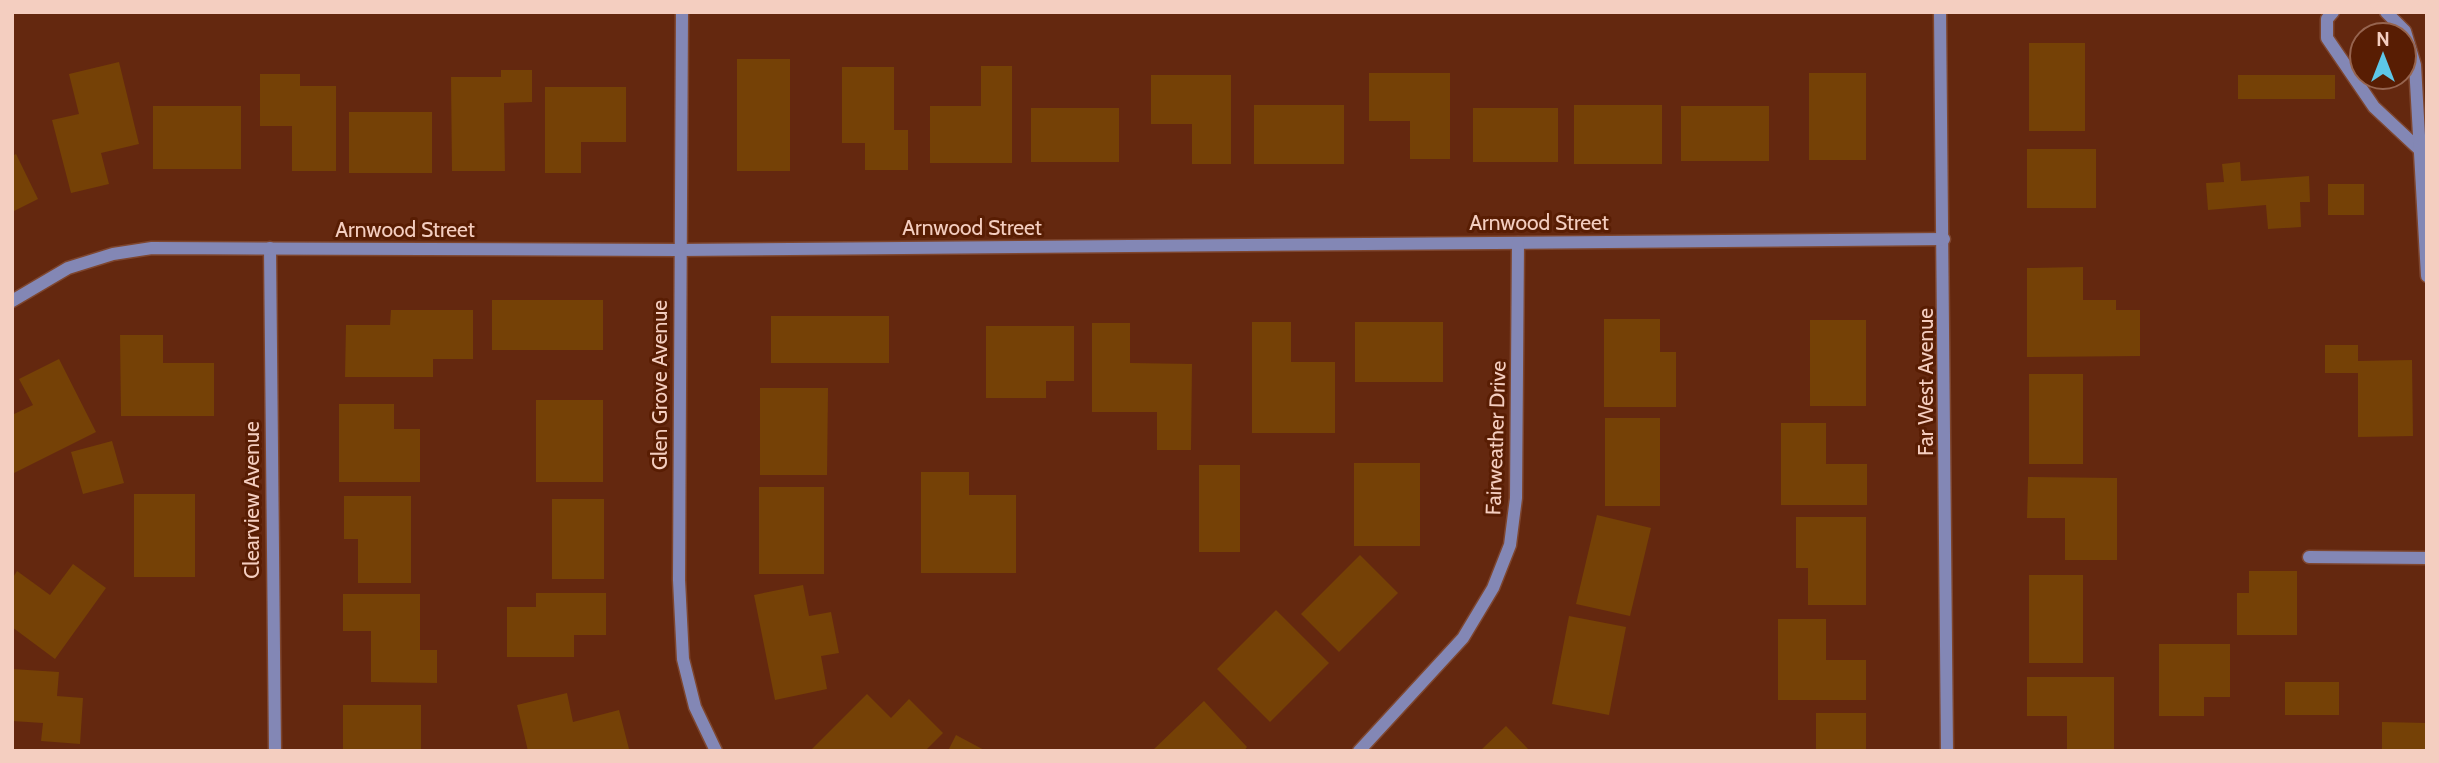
<svg xmlns="http://www.w3.org/2000/svg" width="2439" height="763" viewBox="0 0 2439 763" font-family="Cabin,sans-serif">
<rect width="100%" height="100%" fill="#64280f"/>
<g fill="#754106">
<rect x="2029" y="43" width="56" height="88"/>
<rect x="737" y="59" width="53" height="112"/>
<polygon points="119,62 139,144 101,153 109,184 71,193 52,120 79,114 69,74"/>
<polygon points="981,66 1012,66 1012,163 930,163 930,106 981,106"/>
<polygon points="842,67 894,67 894,130 908,130 908,170 865,170 865,143 842,143"/>
<polygon points="501,70 532,70 532,102 504,103 505,171 452,171 451,77 501,77"/>
<polygon points="1369,73 1450,73 1450,159 1410,159 1410,121 1369,121"/>
<rect x="1809" y="73" width="57" height="87"/>
<polygon points="260,74 300,74 300,86 336,86 336,171 292,171 292,126 260,126"/>
<polygon points="1151,75 1231,75 1231,164 1192,164 1192,124 1151,124"/>
<rect x="2238" y="75" width="97" height="24"/>
<polygon points="545,87 626,87 626,142 581,142 581,173 545,173"/>
<rect x="1254" y="105" width="90" height="59"/>
<rect x="1574" y="105" width="88" height="59"/>
<rect x="153" y="106" width="88" height="63"/>
<rect x="1681" y="106" width="88" height="55"/>
<rect x="1031" y="108" width="88" height="54"/>
<rect x="1473" y="108" width="85" height="54"/>
<rect x="349" y="112" width="83" height="61"/>
<rect x="2027" y="149" width="69" height="59"/>
<polygon points="16,154 38,199 12,212 12,156"/>
<polygon points="2240,162 2241,181 2309,176 2310,202 2300,202 2301,227 2268,229 2266,205 2208,210 2206,183 2224,182 2222,164"/>
<rect x="2328" y="184" width="36" height="31"/>
<polygon points="2083,267 2083,300 2116,300 2116,310 2140,310 2140,356 2027,357 2027,268"/>
<rect x="492" y="300" width="111" height="50"/>
<polygon points="391,310 473,310 473,359 433,359 433,377 345,377 346,325 390,325"/>
<rect x="771" y="316" width="118" height="47"/>
<polygon points="1604,319 1660,319 1660,352 1676,352 1676,407 1604,407"/>
<rect x="1810" y="320" width="56" height="86"/>
<polygon points="1252,322 1291,322 1291,362 1335,362 1335,433 1252,433"/>
<rect x="1355" y="322" width="88" height="60"/>
<polygon points="1092,323 1130,323 1130,363 1192,364 1191,450 1157,450 1157,412 1092,412"/>
<polygon points="986,326 1074,326 1074,381 1046,381 1046,398 986,398"/>
<polygon points="120,335 163,335 163,363 214,363 214,416 121,416"/>
<polygon points="2325,345 2358,345 2358,361 2412,360 2413,436 2358,437 2358,373 2325,373"/>
<polygon points="59,359 96,432 12,474 12,415 33,405 19,379"/>
<rect x="2029" y="374" width="54" height="90"/>
<polygon points="760,388 828,388 827,475 760,475"/>
<rect x="536" y="400" width="67" height="82"/>
<polygon points="339,404 394,404 394,429 420,429 420,482 339,482"/>
<rect x="1605" y="418" width="55" height="88"/>
<polygon points="1781,423 1826,423 1826,464 1867,464 1867,505 1781,505"/>
<polygon points="112,441 124,483 83,494 71,452"/>
<rect x="1354" y="463" width="66" height="83"/>
<rect x="1199" y="465" width="41" height="87"/>
<polygon points="921,472 969,472 969,495 1016,495 1016,573 921,573"/>
<polygon points="2028,477 2117,478 2117,560 2065,560 2065,518 2027,518"/>
<rect x="759" y="487" width="65" height="87"/>
<rect x="134" y="494" width="61" height="83"/>
<polygon points="344,496 411,496 411,583 358,583 358,539 344,539"/>
<rect x="552" y="499" width="52" height="80"/>
<polygon points="1597,515 1651,528 1630,616 1576,604"/>
<polygon points="1796,517 1866,517 1866,605 1808,605 1808,568 1796,568"/>
<polygon points="1360,555 1398,593 1339,652 1301,614"/>
<polygon points="73,564 106,588 55,659 12,627 12,579 17,571 50,595"/>
<polygon points="2249,571 2297,571 2297,635 2237,635 2237,593 2249,593"/>
<rect x="2029" y="575" width="54" height="88"/>
<polygon points="803,585 809,616 831,612 839,653 821,656 827,689 775,700 754,595"/>
<polygon points="536,593 606,593 606,635 574,635 574,657 507,657 507,607 536,607"/>
<polygon points="343,594 420,594 420,650 437,650 437,683 371,682 371,631 343,631"/>
<polygon points="1276,610 1329,663 1270,722 1217,669"/>
<polygon points="1569,616 1626,627 1609,715 1552,704"/>
<polygon points="1778,619 1826,619 1826,660 1866,660 1866,700 1778,700"/>
<polygon points="2159,644 2230,644 2230,697 2204,697 2204,716 2159,716"/>
<polygon points="12,669 59,672 57,696 83,698 80,744 41,741 43,723 12,721"/>
<polygon points="2027,677 2114,677 2114,751 2067,751 2067,716 2027,716"/>
<rect x="2285" y="682" width="54" height="33"/>
<polygon points="567,693 573,722 619,710 629,749 528,751 517,705"/>
<polygon points="867,694 891,718 909,699 943,733 925,751 810,751"/>
<polygon points="1204,701 1247,747 1244,751 1152,751"/>
<rect x="343" y="705" width="78" height="46"/>
<rect x="1816" y="713" width="50" height="38"/>
<polygon points="2382,722 2427,723 2427,751 2382,751"/>
<polygon points="1506,726 1530,751 1480,751"/>
<polygon points="956,735 986,751 948,751"/>
</g>
<g fill="none" stroke-linecap="round" stroke-linejoin="round">
<g stroke="#7e462f" stroke-width="15">
<g id="minor">
<polyline points="682,12 679,580 683,659 695,707 716,751"/>
<polyline points="1940,12 1947,751"/>
<polyline points="2333,12 2327,19 2327,38 2374,107 2420,150"/>
<polyline points="2386,12 2405,31 2415,65 2427,276"/>
<polyline points="270,248 275,751"/>
<polyline points="12,301 68,268 113,254 152,248 679,250 1944,239"/>
<polyline points="2309,557 2427,558"/>
<polyline points="1359,751 1463,638 1493,588 1510,545 1516,498 1518,243"/>
</g>
</g>
<use href="#minor" stroke="#8387b5" stroke-width="12"/>
</g>
<g text-anchor="middle" stroke-width="6" stroke-linejoin="round" paint-order="stroke">
<g font-size="21" fill="#f4cec0" stroke="#581d03">
<text x="1539" y="230">Arnwood Street</text>
<text x="972" y="235">Arnwood Street</text>
<text x="405" y="237">Arnwood Street</text>
<text transform="translate(1926 382) rotate(-90)" y="7">Far West Avenue</text>
<text transform="translate(660 385) rotate(-90)" y="7">Glen Grove Avenue</text>
<text transform="translate(1496 438) rotate(-88)" y="7">Fairweather Drive</text>
<text transform="translate(252 500) rotate(-90)" y="7">Clearview Avenue</text>
</g>
</g>
<rect width="2439" height="763" fill="none" stroke="#f4cec0" stroke-width="28"/>
<g transform="translate(2383 56)"><circle r="33" fill="#581d03" stroke="#96644f" stroke-width="2"/>
<path d="M0-5L12 26L0 18L-12 26Z" fill="#5dc7e8"/>
<text y="-10" font-size="19" font-weight="bold" text-anchor="middle" fill="#f4cec0">N</text>
</g>
</svg>
